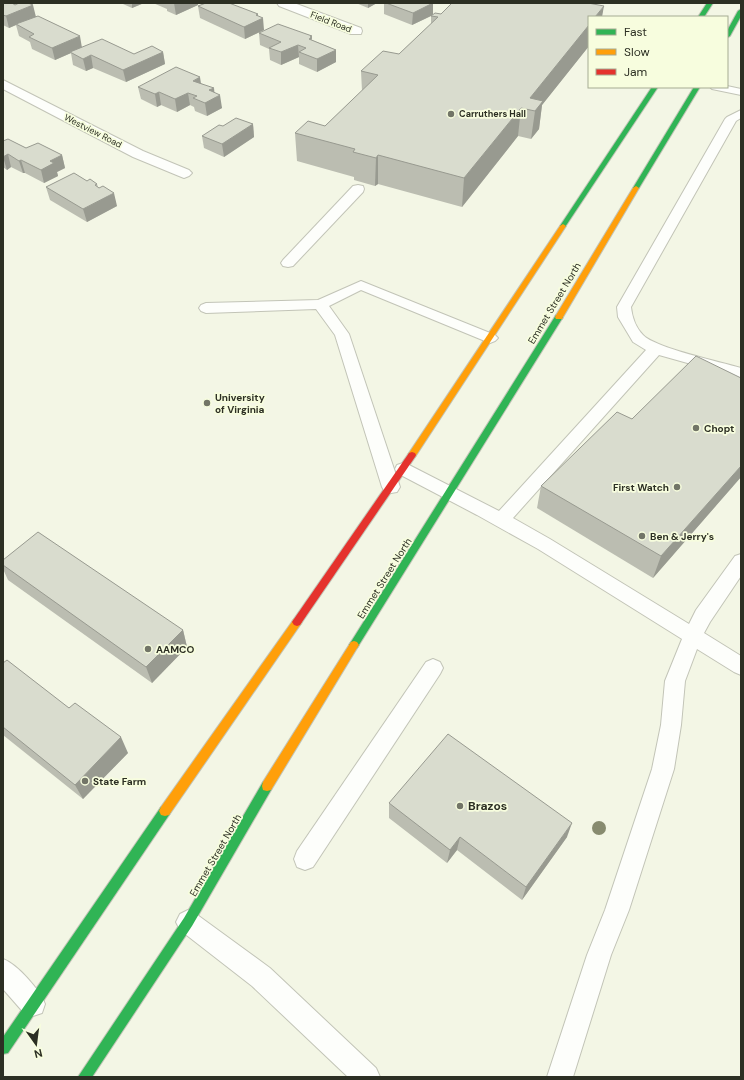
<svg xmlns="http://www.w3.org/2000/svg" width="744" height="1080" viewBox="0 0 744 1080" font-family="'DM Sans',sans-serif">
<rect width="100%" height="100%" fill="#f3f6e5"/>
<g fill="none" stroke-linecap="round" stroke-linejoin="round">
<g stroke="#c2c4b7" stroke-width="2">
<g id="lane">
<polygon points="727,86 741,89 741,95 712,89 710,87"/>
<path d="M741,110v8l-5,3 -105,186c1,10 5,21 12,28 12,13 78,27 98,33v10l-82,-23 -146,163 37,21 139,85 7,-14 39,-54 6,-2v22l-31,46 -6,11 37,23v19l-7,-3 -37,-23 -12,32 -4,44 -7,44 -45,141 -18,45 -38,122h-26l40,-122 18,-45 47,-141 9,-44 4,-44 17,-42 -144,-90 -61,-34 -80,-42 -2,-4 2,-4 6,-2 6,2 90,46 147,-161 -13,-8 -15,-25 -1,-10 108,-188 2,-2z"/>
<polygon points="358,185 363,186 364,189 363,192 293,266 288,267 283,266 281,263 283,260 353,186"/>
<polygon points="361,281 495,335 498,338 495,341 490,343 485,341 361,290 329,306 349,334 400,487 397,492 391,493 385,492 382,487 335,335 316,309 206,313 201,311 199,308 201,305 206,303 318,300"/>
<polygon points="433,659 440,662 443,668 440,674 313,867 305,870 297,867 294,859 297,851 426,662"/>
<polygon points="188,910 196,914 270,968 376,1068 380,1077 348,1077 252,986 180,930 176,922 180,914"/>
<path d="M3,959c15,6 36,30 42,45l-3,9 -9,3 -9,-3 -21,-24z"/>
</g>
</g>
<g stroke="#c2c4b7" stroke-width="2">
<g id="street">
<polygon points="277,3 294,3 361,28 362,31 361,34 351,34 279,6"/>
<polygon points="3,80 143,151 189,170 192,173 189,176 184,178 179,176 133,157 3,89"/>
</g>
</g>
<g stroke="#c2c4b7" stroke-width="2">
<g id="fast">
<polygon points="707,3 713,3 704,17 698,17"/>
<polygon points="741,9 741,16 730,36 727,38 727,31 738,11"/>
<polygon points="652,87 658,87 565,227 561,227 560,226"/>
<polygon points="694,87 700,87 639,188 634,189 633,188"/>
<polygon points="556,315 559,315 563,317 357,648 354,649 351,648 349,645 351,642"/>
<polygon points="267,781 271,782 272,786 271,790 192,926 92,1077 78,1077 184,918 263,782"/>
<polygon points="165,806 169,807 171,811 169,815 8,1053 3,1054 3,1037 161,807"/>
</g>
</g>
<g stroke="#c2c4b7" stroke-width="2">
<g id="slow">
<polygon points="636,186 639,188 563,317 562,319 556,319 555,317 633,188"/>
<polygon points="563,224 566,226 415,457 409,457 408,455 409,453 560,226"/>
<polygon points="297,618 300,619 302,622 300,625 169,815 165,816 161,815 159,811 161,807 294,619"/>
<polygon points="354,641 357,642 359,645 357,648 271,790 267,791 263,790 262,786 263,782 351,642"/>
</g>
</g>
<g stroke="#c2c4b7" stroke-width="2">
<polygon id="jam" points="412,452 415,453 416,455 415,457 300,625 297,626 294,625 292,622 294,619 409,453"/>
</g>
<use href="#lane" fill="#fdfefb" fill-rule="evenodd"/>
<use href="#street" fill="#fdfefb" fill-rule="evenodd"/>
<use href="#fast" fill="#30b455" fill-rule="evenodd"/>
<use href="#slow" fill="#ff9f0a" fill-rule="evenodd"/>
<use href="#jam" fill="#e5322d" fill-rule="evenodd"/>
</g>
<circle fill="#878b6f" cx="599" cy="828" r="7"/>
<g fill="#bbbdb1">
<polygon points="3,3 35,16 82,47 134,54 163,52 165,64 126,82 93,68 86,71 73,65 71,53 55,60 32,49 30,42 19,36 16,25 9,28 3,25"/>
<polygon points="123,3 144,3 132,8 123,4"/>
<polygon points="153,3 198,3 198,5 176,15 167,11 167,9"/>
<polygon points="356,3 377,3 368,8"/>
<polygon points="384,3 433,3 433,15 412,25 384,14"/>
<polygon points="198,6 258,16 264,30 245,39 200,18"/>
<polygon points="441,14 589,17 589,46 542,105 539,129 531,139 518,136 462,207 378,184 375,186 354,180 354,177 297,161 295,133 325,126 362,91 361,71 399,54 431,24 431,16"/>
<polygon points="259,33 312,36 312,40 336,50 336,62 317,72 299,64 299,57 281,65 270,60 269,49 260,45"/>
<polygon points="201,83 214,92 222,108 207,116 195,111 194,107 190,105 177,112 161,105 157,107 141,99 138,87"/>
<polygon points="253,124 254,137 224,157 204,148 202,136 223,126"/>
<polygon points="3,141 26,148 62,155 65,168 57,172 58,176 44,183 25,173 23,173 11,167 7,170 3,167"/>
<polygon points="87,181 97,184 98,187 117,206 87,222 50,200 46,187"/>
<polygon points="741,378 741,477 653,578 537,508 541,486 632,419"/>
<polygon points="3,560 183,630 187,647 152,683 8,580 3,569"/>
<polygon points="3,663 69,708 128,753 83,799 3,735"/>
<polygon points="389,803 567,837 522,900 457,850 447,863 389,818"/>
</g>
<g fill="#989a90">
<polygon points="132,3 144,3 132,8"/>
<polygon points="174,3 198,3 198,5 176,15"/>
<polygon points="368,3 377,3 368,8"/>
<polygon points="433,3 433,15 412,25 413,13"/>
<polygon points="33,5 36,17 16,24 16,25 9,28 6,16"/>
<polygon points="604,6 602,17 595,17"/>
<polygon points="258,14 258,20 263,18 264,30 245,39 244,27 256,15"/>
<polygon points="589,25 589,46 542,105 539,129 531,139 535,111 530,98"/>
<polygon points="80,36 82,48 70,52 71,53 55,60 52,48"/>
<polygon points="298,45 299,57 281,65 281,52"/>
<polygon points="336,50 336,62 317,72 317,59"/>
<polygon points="163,52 165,64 126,82 123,70"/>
<polygon points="91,55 93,68 86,71 83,59"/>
<polygon points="200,77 202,90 193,81"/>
<polygon points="214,88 215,98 220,95 222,108 207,116 205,103 209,90"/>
<polygon points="159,92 161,105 157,107 155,94"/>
<polygon points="188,93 190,105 177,112 175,99"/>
<polygon points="521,108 518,136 462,207 464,178"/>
<polygon points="253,124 254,137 224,157 222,144"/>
<polygon points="8,154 11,167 7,170 3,157"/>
<polygon points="62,155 65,168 57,172 58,176 44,183 41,170 50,161"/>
<polygon points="378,155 378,184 375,186 376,158"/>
<polygon points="21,160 25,173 23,173 19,161"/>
<polygon points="114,193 117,206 87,222 83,209"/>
<polygon points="741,466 741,477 653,578 661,556"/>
<polygon points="183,630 187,647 152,683 146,667"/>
<polygon points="121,737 128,753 83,799 75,785"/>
<polygon points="572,823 567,837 522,900 526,887"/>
<polygon points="460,837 457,850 447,863 450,850"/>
</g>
<g fill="#d9dcce" stroke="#989a90">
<polygon points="3,3 12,3 15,5 19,3 28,3 33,5 6,16 3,15"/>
<polygon points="206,3 229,3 258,14 256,15 263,18 244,27 198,6"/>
<polygon points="386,3 433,3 413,13"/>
<polygon points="452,3 588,3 604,6 595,17 589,17 589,25 530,98 543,101 535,111 521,108 464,178 378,155 376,158 353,152 355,149 295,133 308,121 325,126 378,75 361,71 383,51 399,54 438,17 431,16 435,13 441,14"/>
<polygon points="38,16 80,36 52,48 29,37 34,34 16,24"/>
<polygon points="278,24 312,36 310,37 312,38 309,39 336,50 317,59 299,52 306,48 298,45 281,52 269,48 281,42 259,33"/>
<polygon points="102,39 134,54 152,46 163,52 123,70 91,55 83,59 70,52"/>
<polygon points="176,67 200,77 193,81 214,88 209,90 220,95 205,103 193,98 197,96 188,93 175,99 159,92 155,94 138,87"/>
<polygon points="236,118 253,124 222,144 202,136 219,125 223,126"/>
<polygon points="8,139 26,148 38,143 62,155 50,161 54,163 41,170 21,160 19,161 8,154 3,157 3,141"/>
<polygon points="74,173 87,181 90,179 97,184 95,185 99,188 103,186 114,193 83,209 46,187"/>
<polygon points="696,356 741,378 741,466 661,556 541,486 617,412 632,419"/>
<polygon points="38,532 183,630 146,667 3,565 3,560"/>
<polygon points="7,660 69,708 75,703 121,737 75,785 3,727 3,663"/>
<polygon points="448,734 572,823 526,887 460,837 450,850 389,803"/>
</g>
<g fill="#727567" stroke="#f7fdde" stroke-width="1.5">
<circle cx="451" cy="114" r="4"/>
<circle cx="207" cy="403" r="4"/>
<circle cx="696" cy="428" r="4"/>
<circle cx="677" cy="487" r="4"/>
<circle cx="642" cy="536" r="4"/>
<circle cx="148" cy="649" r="4"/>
<circle cx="85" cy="781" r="4"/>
<circle cx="460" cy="806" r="4"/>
</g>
<g text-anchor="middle" stroke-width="3.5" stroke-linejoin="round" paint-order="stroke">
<g font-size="9" fill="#2c2f23" stroke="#f7fdde">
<text transform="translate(331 22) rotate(21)" y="3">Field Road</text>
<text transform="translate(93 131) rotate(27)" y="3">Westview Road</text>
</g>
<g font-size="9" font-weight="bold" fill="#2c2f23" stroke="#f7fdde" text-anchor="start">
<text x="459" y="117">Carruthers Hall</text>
</g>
<g font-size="10" fill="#2c2f23" stroke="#f7fdde">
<text transform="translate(554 303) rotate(-59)" y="4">Emmet Street North</text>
<text transform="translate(384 578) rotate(-58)" y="4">Emmet Street North</text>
<text transform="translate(215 855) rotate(-60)" y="4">Emmet Street North</text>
</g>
<g font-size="10" font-weight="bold" fill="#2c2f23" stroke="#f7fdde" text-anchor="start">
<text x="215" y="401">University<tspan x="215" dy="12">of Virginia</tspan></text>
<text x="704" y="432">Chopt</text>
<text x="669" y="491" text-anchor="end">First Watch</text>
<text x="650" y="540">Ben &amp; Jerry's</text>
<text x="156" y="653">AAMCO</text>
<text x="93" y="785">State Farm</text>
</g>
<g font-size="12" font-weight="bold" fill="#2c2f23" stroke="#f7fdde" text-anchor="start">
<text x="468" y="810">Brazos</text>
</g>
</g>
<rect width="744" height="1080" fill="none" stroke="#2c2f23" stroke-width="8"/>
<rect x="588" y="16" width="140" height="72" fill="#f7fdde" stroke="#a6ab93"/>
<rect x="596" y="29" width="20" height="6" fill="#30b455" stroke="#a6ab93"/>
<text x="624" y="36" font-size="12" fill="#2c2f23">Fast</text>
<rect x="596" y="49" width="20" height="6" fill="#ff9f0a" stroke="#a6ab93"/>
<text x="624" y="56" font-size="12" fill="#2c2f23">Slow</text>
<rect x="596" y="69" width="20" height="6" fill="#e5322d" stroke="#a6ab93"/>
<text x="624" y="76" font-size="12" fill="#2c2f23">Jam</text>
<g transform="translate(36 1044) rotate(166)" stroke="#f7fdde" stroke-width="3" paint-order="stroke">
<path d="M0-3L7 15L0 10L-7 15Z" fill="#2c2f23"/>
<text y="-6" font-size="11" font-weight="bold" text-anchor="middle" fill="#2c2f23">N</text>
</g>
</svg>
